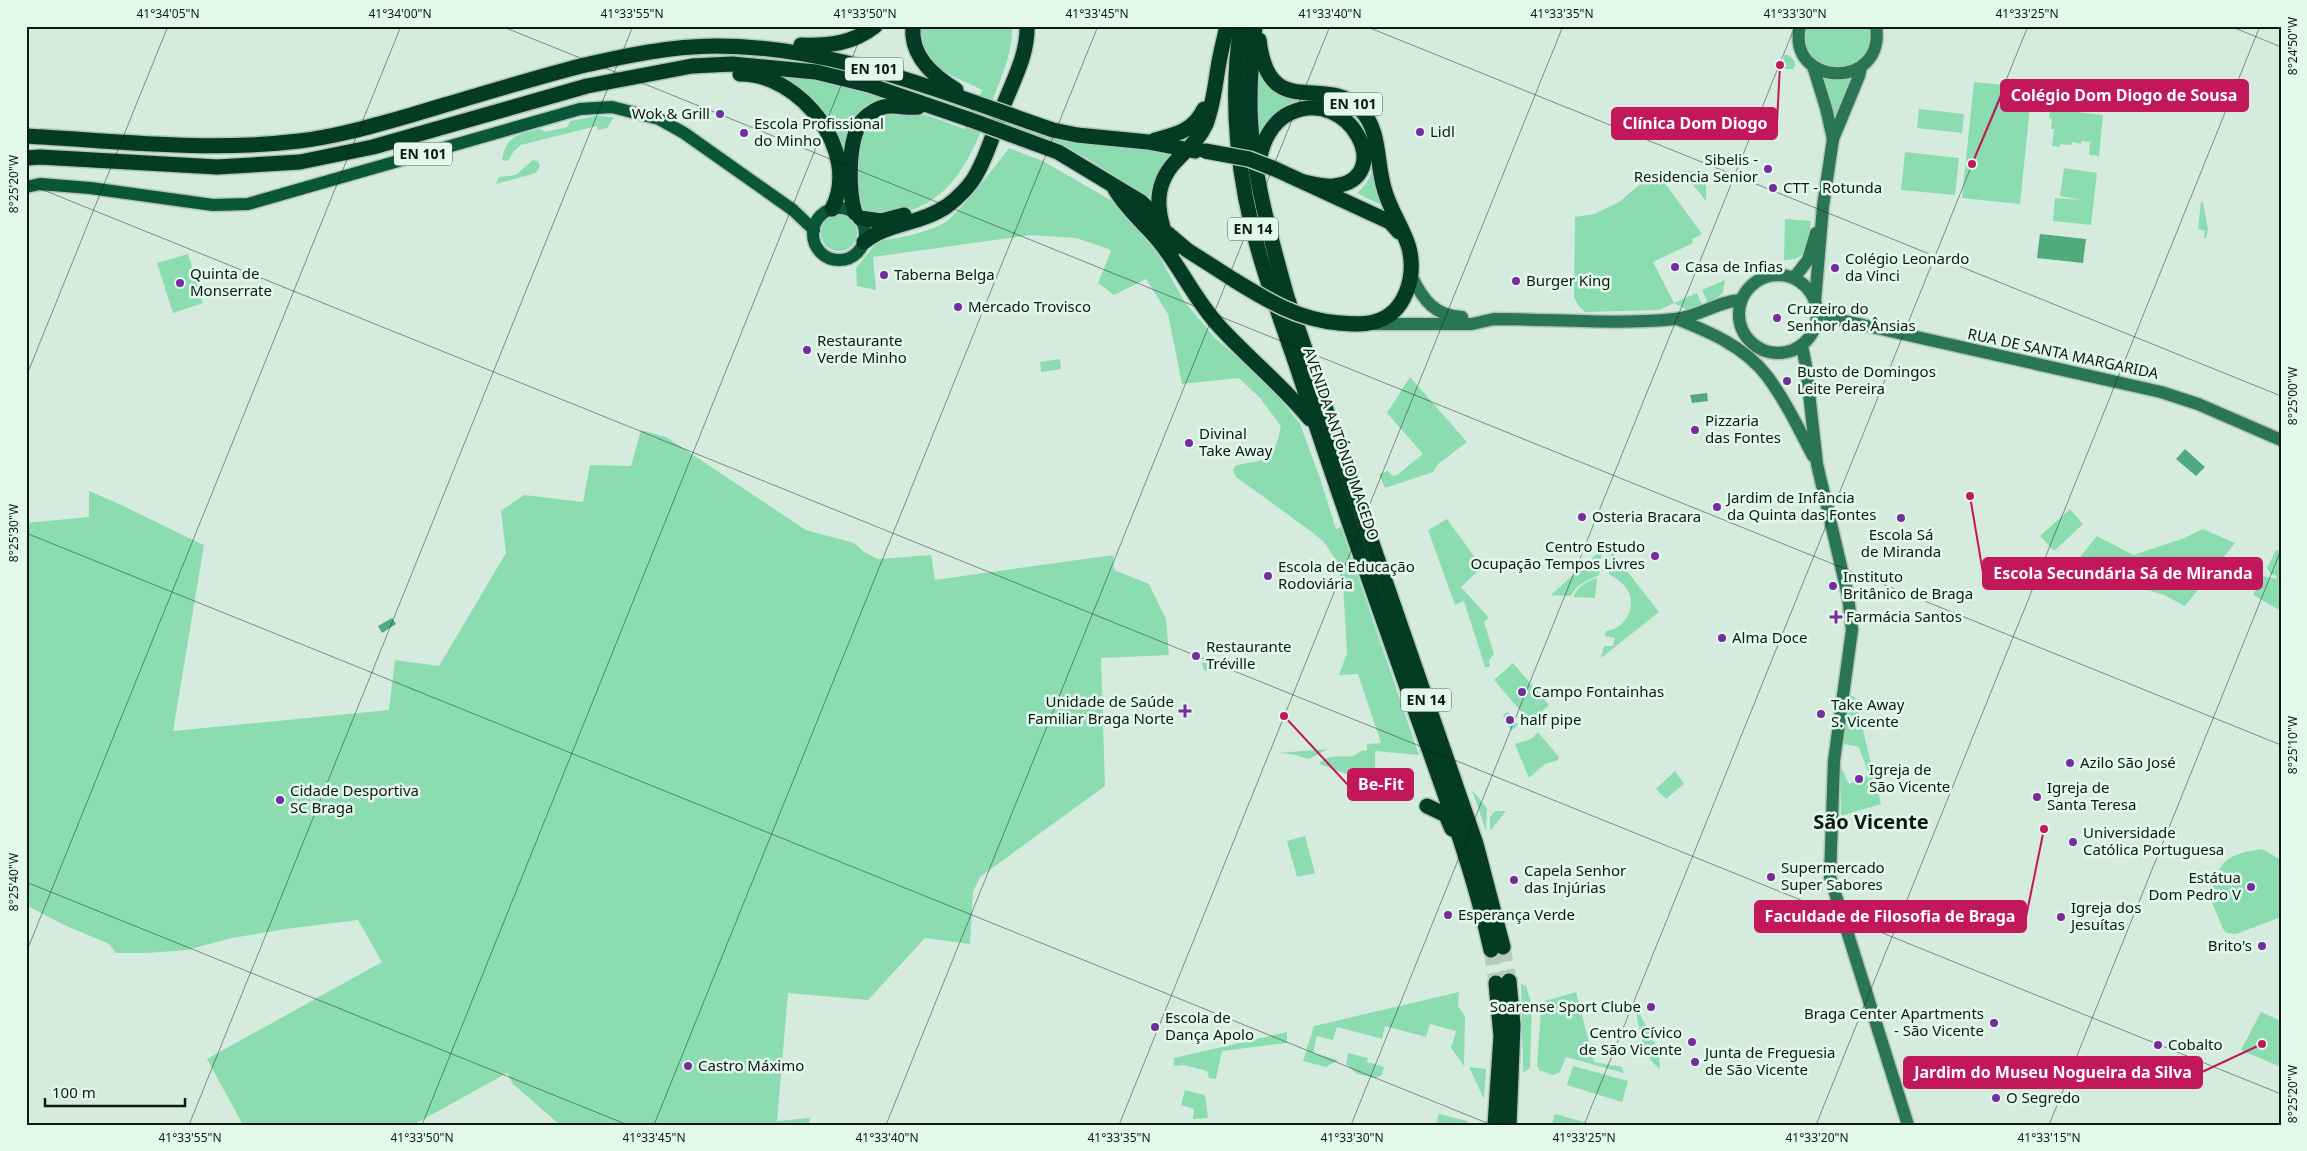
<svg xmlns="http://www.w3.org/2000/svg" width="2307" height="1151" viewBox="0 0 2307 1151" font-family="'Noto Sans',sans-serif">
<rect width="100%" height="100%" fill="#d5ebde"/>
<g fill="#8cdcb2">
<path d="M922,26h90c1,26 -10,49 -19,73 -17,47 -37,105 -95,114 -10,2 -20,1 -30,2 -3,-3 -6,-6 -8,-9 -8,-14 -3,-57 3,-72 3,-9 11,-19 20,-22 20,-9 61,10 82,17l17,-39c-31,-16 -62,-21 -60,-64z"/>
<path d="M1804,26h67c9,40 -49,59 -65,23 -3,-6 -2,-16 -2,-23z"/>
<polygon points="1784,55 1789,55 1795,62 1795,66 1793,69 1783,69"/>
<path d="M1259,66l6,10c24,8 74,20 92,37 16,14 24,72 30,95l-30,-15c16,-14 17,-24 13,-44 -2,-12 -4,-22 -12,-32 -15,-21 -55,-21 -75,-8 -10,7 -16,15 -24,25l-2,-25z"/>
<polygon points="774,74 839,84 888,97 875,102 862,112 848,204 840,202 833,133"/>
<polygon points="1819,75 1832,80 1854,76 1834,128"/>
<polygon points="1974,82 2032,88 2020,204 1962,198"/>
<polygon points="1919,109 1964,114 1962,133 1917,128"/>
<polygon points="2050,109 2103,115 2099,156 2089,155 2090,142 2082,141 2081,144 2072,142 2071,145 2060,144 2060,147 2052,146 2054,129 2051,129 2052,119 2049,118"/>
<path d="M597,116l17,1 -7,11 -9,2 -1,-4 -76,19 -7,6 -6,10 -6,-1c4,-25 17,-26 39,-31l4,3 22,-5 3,-6z"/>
<path d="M1006,118l172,33c-16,15 -24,26 -29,48l-54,-36 -32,-18 -59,-22z"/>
<path d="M1009,148l34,13 69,40 15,15 31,38 26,47 31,37 53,46 32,40 20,54 16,51 5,-2 78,228 -44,-4v33l-56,-20c9,-11 21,-6 34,-8 6,-2 5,-5 14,-6v-6l14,-1 -23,-69 -19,1 8,-22 -4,-70 -7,-23 -12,-18 -12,-10 -76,-55 -3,-7 3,-5c34,-6 37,-3 45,-39l-21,-28 -21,-20 -57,6 -14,-70 -22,-35 -32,16 -16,-12 13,-32 -2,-2 -33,-11 -45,-3 -158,22 3,33 -19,-4 -1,-18 22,-27c21,-3 44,-7 64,-17 15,-7 55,-60 67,-76z"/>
<polygon points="1905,152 1959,158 1955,195 1901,190"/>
<polygon points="533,160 538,161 540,166 536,173 496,184 499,177 516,175"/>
<polygon points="2064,168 2097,173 2091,225 2053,221 2055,198 2081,200 2060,196"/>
<polygon points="1656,171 1702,234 1692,239 1693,243 1653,262 1674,303 1697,293 1703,307 1687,310 1674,303 1659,310 1585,312 1578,305 1574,297 1575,217 1594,214 1619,202"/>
<polygon points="1682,171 1706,172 1706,201"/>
<polygon points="2201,201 2203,203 2208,229 2206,239 2204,238 2205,231 2198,229"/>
<circle cx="839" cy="233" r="18"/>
<path d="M1785,219l26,2c-3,21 0,39 -27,39z"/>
<polygon points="188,254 203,303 173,313 157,263"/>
<polygon points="1725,280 1723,293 1708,304 1702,290"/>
<polygon points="1060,359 1061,369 1041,372 1040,362"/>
<polygon points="1410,377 1467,442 1438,464 1433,472 1385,488 1379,474 1388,471 1393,476 1397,475 1423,454 1387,413"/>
<path d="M641,430l25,7 140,93 48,13 10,9 14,7 53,-4 4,25 178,-25 1,15 35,14 17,35 3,36 -68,3 4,128 -125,91 -7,15 -3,52 -45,-6 -57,62 -80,-7 -11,128 33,-3 -1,7h-249l-47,-41 -6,-11 -94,52h-170l-36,-66 175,-97 -24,-42 -72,9 -54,9 -45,12 -40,3h-31l-7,-9 -47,-20 -36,-19v-382l63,-6v-26c39,16 76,36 115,54l-31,186 216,-21 6,-50 44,6 67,-113 -5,-42 23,-16 59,7 7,-37 41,1z"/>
<polygon points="2070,509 2083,524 2054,551 2040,536"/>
<polygon points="1447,519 1482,567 1461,587 1489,618 1484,622 1494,654 1489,660 1490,667 1485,667 1464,601 1455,605 1428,530"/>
<polygon points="2203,529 2235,543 2185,606 2164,595 2072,567 2097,536 2133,555 2182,539"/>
<path d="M1602,549l-3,26c-11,6 -22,8 -28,21l-20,-1z"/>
<polygon points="2276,550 2281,551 2281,611 2253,595 2263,576 2276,579 2277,576 2271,574 2267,568"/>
<path d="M1612,552l47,60 -58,46 3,-12h9l2,-8 -10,-2 1,-5c17,-1 30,-21 23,-38 -4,-9 -12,-14 -20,-19z"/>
<path d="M1597,578l-2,20 -22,-1c5,-11 13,-15 24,-19z"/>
<polygon points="1213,660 1221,661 1210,670 1204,671 1202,663"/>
<polygon points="1513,663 1549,705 1530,722 1494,680"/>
<polygon points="1849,695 1855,697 1881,804 1841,816 1840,765 1849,784 1869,775 1859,747 1845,744 1842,747"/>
<polygon points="1508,712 1518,725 1511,731 1503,715"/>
<polygon points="1538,732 1559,757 1558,760 1545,764 1529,778 1515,744 1531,739"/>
<polygon points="1328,749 1309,759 1291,754 1278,753"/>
<polygon points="1675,771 1684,784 1666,799 1656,789"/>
<polygon points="1472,790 1487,808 1486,831"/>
<polygon points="1495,811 1506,811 1490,831 1490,817"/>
<polygon points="1305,836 1315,873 1297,877 1287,841"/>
<path d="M2262,849l19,11v57l-45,17 -9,-1 -4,-4 -14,-34c12,-34 14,-40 53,-46z"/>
<polygon points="1521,984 1526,986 1532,1005 1530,1068 1523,1073"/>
<polygon points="1459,992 1458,1006 1465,1016 1464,1066 1451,1048 1456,1031 1430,1024 1426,1037 1385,1026 1382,1039 1337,1027 1333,1040 1317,1036 1313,1053 1338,1060 1326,1067 1303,1061 1314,1026"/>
<polygon points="1576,992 1594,1062 1622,1067 1624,1073 1566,1057 1560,1072 1553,1075 1539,1070 1537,1065 1541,1009 1538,1003"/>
<path d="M1633,1001l26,50 1,18c-20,-14 -20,-46 -27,-68z"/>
<polygon points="2261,1012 2281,1021 2281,1067 2241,1050"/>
<polygon points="1287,1032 1287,1043 1222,1051 1216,1079 1209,1078 1207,1071 1183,1065 1174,1066 1174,1058"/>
<polygon points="1348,1053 1368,1058 1367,1062 1384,1067 1382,1075 1376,1078 1357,1074 1346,1064"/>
<polygon points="1573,1066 1628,1081 1622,1102 1567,1085"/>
<polygon points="1469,1067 1486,1069 1484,1099"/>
<polygon points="1185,1090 1205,1095 1208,1118 1193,1119 1194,1109 1181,1105"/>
<polygon points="1439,1114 1467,1121 1467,1125 1436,1125"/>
<polygon points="1555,1114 1591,1124 1591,1125 1552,1125"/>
</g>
<g fill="#50aa7e">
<polygon points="2040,234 2086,239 2083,263 2037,258"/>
<polygon points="1707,393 1708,401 1692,403 1690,395"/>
<polygon points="2185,449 2205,467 2196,476 2176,459"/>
<polygon points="392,618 396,624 382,633 378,626"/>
</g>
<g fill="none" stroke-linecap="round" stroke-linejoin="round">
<g stroke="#b7cbc0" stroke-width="15" stroke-dasharray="15 8" stroke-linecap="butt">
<polyline points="1503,947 1509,981"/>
<polyline points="1491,950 1496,983"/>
</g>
<g stroke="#b2c5ba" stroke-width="15">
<g id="secondary">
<path d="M1800,26c-14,61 86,65 76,0"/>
<polyline points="1813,66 1826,108 1833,139 1823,206 1815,301"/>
<polyline points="1833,139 1859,76 1861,67"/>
<circle cx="1778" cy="314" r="39"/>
<path d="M1412,277c11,23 23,39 50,40"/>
<polyline points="1794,278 1808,260 1816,233"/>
<polyline points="1816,307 1832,318 2161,392 2198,404 2281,440"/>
<path d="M1677,319c33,13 68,28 90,57 18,24 32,53 46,80"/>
<path d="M1373,324h99l22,-5c60,0 121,6 181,0 24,-2 43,-18 66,-19"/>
<polyline points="1802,346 1806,366 1817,464 1848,596 1852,630 1834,761 1830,877 1908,1125"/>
</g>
</g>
<g stroke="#b2c5ba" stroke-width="15">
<g id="primary">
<polyline points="26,187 40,184 90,188 213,205 248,204 580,109 612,107 659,119 684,133 793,210 814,230"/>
<circle cx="839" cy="234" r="26"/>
</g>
</g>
<g stroke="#b2c5ba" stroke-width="18">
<g id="highway">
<path d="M913,26c-3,30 20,50 43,64"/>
<path d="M1241,26c-12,76 -3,157 19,230 13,44 29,86 43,129 35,109 74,217 112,325 28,79 58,158 76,240"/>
<path d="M1255,26c-3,25 -5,51 -5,76 0,64 20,134 37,195l189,547 27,103"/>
<path d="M1259,40c10,84 65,32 101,69 21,21 16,53 24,79 5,21 19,39 25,60 7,28 -3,66 -35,74 -12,3 -23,2 -35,1"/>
<path d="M801,45c28,1 51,-1 74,-19"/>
<path d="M740,74c60,-1 122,78 92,135"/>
<polyline points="1027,121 1053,130 1077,135 1148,142 1195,151"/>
<path d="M26,136c91,5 182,16 273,5 36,-4 73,-15 109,-25 57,-17 115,-35 173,-50 43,-10 90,-20 135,-20 91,0 175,27 260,57"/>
<polyline points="1020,138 1058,152 1141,202 1160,220"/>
<path d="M1155,140c22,-6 38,-9 49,-31"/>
<polyline points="26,158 40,157 217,167 300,162 373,147 587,86 692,66 732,64 816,72 869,85 971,120"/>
<path d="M1259,163c2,-19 12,-41 31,-50 60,-28 107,66 44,73 -10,1 -20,-2 -30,-4"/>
<polyline points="1275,169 1390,222 1399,232"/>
<path d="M1115,189c11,20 30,35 44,52 22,27 36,59 60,85 29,32 63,59 91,93"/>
<path d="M855,213c-7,-22 -7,-67 4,-88 4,-7 13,-14 21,-17 13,-5 25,1 38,-1"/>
<polyline points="860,218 881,221 904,215"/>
<polyline points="1167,233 1187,250 1234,280"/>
<path d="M864,242c22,-19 57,-18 83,-36 11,-8 24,-21 30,-33 11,-20 18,-43 25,-64 10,-26 26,-54 25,-83"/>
<path d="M1172,251c-14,-30 -22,-62 3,-89 11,-12 24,-22 31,-38 7,-18 9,-38 12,-56 2,-14 6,-28 9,-42"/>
<polyline points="1427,806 1446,815 1452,829"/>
<polyline points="1495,1125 1501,1036 1496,983"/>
<polyline points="1509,1125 1513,1025 1509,981"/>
</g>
</g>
<use href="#secondary" stroke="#2a7553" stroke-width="12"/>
<use href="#primary" stroke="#095638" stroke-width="12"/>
<use href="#highway" stroke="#033b24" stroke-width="15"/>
<g stroke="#b2c5ba" stroke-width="18" stroke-linecap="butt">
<g id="highway-bridge">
<polyline points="976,103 1027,121"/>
<polyline points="971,120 1020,138"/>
<polyline points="1205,151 1249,159 1275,169"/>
<path d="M1234,280c34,21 65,40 105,43"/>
</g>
</g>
<use href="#highway-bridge" stroke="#033b24" stroke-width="15"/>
</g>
<path fill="none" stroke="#101814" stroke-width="1" stroke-opacity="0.45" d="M501,26l1780,719M1365,26l916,370M2230,26l51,21M26,183l2255,911M26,377l142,-351M26,533l1466,592M26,882l602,243M26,953l375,-927M189,1125l444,-1099M422,1125l443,-1099M654,1125l444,-1099M886,1125l444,-1099M1119,1125l444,-1099M1351,1125l444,-1099M1584,1125l444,-1099M1816,1125l444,-1099M2049,1125l232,-575"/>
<g fill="#752c9f" stroke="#e2f8eb" stroke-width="2">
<circle cx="720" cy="114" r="5"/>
<circle cx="1420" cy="132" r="5"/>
<circle cx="744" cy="133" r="5"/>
<circle cx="1768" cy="169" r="5"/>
<circle cx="1773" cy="188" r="5"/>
<circle cx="1675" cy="267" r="5"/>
<circle cx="1835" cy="268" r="5"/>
<circle cx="884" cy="275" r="5"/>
<circle cx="1516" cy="281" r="5"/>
<circle cx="180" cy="283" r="5"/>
<circle cx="958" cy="307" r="5"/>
<circle cx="1777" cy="318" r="5"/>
<circle cx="807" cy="350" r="5"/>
<circle cx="1787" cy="381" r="5"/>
<circle cx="1695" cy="430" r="5"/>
<circle cx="1189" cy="443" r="5"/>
<circle cx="1717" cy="507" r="5"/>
<circle cx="1582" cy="517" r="5"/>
<circle cx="1901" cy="518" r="5"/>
<circle cx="1655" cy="556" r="5"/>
<circle cx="1268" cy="576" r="5"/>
<circle cx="1833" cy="586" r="5"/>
<path d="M1833.5 609.5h5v5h5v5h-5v5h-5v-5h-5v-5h5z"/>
<circle cx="1722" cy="638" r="5"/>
<circle cx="1196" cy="656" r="5"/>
<circle cx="1522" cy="692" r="5"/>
<path d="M1182.5 703.5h5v5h5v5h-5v5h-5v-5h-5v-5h5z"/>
<circle cx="1821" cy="714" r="5"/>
<circle cx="1510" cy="720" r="5"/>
<circle cx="2070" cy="763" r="5"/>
<circle cx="1859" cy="779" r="5"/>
<circle cx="2037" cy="797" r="5"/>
<circle cx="280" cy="800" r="5"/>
<circle cx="2073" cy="842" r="5"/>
<circle cx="1771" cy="877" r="5"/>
<circle cx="1514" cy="880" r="5"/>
<circle cx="2251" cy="887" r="5"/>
<circle cx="1448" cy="915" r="5"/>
<circle cx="2061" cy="917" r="5"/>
<circle cx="2262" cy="946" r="5"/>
<circle cx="1651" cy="1007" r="5"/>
<circle cx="1994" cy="1023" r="5"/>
<circle cx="1155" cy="1027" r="5"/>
<circle cx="1692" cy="1042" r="5"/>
<circle cx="2158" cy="1045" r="5"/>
<circle cx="1695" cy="1062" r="5"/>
<circle cx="688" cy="1066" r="5"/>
<circle cx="1996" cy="1098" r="5"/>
</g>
<g text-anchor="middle" stroke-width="5" stroke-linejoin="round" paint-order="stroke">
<g fill="#e2f8eb" stroke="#4f5b54" stroke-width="1">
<rect x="845" y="57.5" width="58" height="23" rx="4"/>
<rect x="1324" y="92.5" width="58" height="23" rx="4"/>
<rect x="394" y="142.5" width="58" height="23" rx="4"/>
<rect x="1228" y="217.5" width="50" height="23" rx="4"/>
<rect x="1401" y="688.5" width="50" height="23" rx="4"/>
</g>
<g font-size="14" font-weight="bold" fill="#101814">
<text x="874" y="74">EN 101</text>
<text x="1353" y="109">EN 101</text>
<text x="423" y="159">EN 101</text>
<text x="1253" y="234">EN 14</text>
<text x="1426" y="705">EN 14</text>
</g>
<g font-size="15" fill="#101814" stroke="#e2f8eb" text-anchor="start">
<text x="710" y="119" text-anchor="end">Wok &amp; Grill</text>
<text x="754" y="129">Escola Profissional<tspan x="754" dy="17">do Minho</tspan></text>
<text x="1430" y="137">Lidl</text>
<text x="1758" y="165" text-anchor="end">Sibelis -<tspan x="1758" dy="17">Residencia Senior</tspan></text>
<text x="1783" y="193">CTT - Rotunda</text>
<text x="1845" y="264">Colégio Leonardo<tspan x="1845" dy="17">da Vinci</tspan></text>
<text x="1685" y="272">Casa de Infias</text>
<text x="190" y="279">Quinta de<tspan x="190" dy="17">Monserrate</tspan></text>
<text x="894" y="280">Taberna Belga</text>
<text x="1526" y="286">Burger King</text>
<text x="968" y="312">Mercado Trovisco</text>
<text x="1787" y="314">Cruzeiro do<tspan x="1787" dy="17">Senhor das Ânsias</tspan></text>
<text x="817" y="346">Restaurante<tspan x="817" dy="17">Verde Minho</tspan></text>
<text x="1797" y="377">Busto de Domingos<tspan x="1797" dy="17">Leite Pereira</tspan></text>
<text x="1705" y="426">Pizzaria<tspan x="1705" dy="17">das Fontes</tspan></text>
<text x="1199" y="439">Divinal<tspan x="1199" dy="17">Take Away</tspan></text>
<text x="1727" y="503">Jardim de Infância<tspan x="1727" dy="17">da Quinta das Fontes</tspan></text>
<text x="1592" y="522">Osteria Bracara</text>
<text x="1901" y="540" text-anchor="middle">Escola Sá<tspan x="1901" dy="17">de Miranda</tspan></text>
<text x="1645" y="552" text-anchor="end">Centro Estudo<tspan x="1645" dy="17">Ocupação Tempos Livres</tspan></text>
<text x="1278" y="572">Escola de Educação<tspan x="1278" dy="17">Rodoviária</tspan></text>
<text x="1843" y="582">Instituto<tspan x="1843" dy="17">Britânico de Braga</tspan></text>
<text x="1846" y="622">Farmácia Santos</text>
<text x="1732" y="643">Alma Doce</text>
<text x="1206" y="652">Restaurante<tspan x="1206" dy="17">Tréville</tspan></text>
<text x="1532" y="697">Campo Fontainhas</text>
<text x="1174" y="707" text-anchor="end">Unidade de Saúde<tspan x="1174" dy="17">Familiar Braga Norte</tspan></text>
<text x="1831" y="710">Take Away<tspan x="1831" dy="17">S. Vicente</tspan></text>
<text x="1520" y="725">half pipe</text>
<text x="2080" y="768">Azilo São José</text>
<text x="1869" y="775">Igreja de<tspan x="1869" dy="17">São Vicente</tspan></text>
<text x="2047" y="793">Igreja de<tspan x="2047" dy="17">Santa Teresa</tspan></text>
<text x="290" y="796">Cidade Desportiva<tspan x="290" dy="17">SC Braga</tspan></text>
<text x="2083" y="838">Universidade<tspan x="2083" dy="17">Católica Portuguesa</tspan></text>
<text x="1781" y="873">Supermercado<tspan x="1781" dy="17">Super Sabores</tspan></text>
<text x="1524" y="876">Capela Senhor<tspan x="1524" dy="17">das Injúrias</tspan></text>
<text x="2241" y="883" text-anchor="end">Estátua<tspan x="2241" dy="17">Dom Pedro V</tspan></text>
<text x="2071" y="913">Igreja dos<tspan x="2071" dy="17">Jesuítas</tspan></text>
<text x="1458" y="920">Esperança Verde</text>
<text x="2252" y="951" text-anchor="end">Brito's</text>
<text x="1641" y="1012" text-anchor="end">Soarense Sport Clube</text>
<text x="1984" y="1019" text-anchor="end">Braga Center Apartments<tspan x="1984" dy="17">- São Vicente</tspan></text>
<text x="1165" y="1023">Escola de<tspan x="1165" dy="17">Dança Apolo</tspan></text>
<text x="1682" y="1038" text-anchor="end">Centro Cívico<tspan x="1682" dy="17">de São Vicente</tspan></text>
<text x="2168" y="1050">Cobalto</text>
<text x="1705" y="1058">Junta de Freguesia<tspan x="1705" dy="17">de São Vicente</tspan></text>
<text x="698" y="1071">Castro Máximo</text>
<text x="2006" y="1103">O Segredo</text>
</g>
<g font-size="15" fill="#101814" stroke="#e2f8eb">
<text transform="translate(2063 354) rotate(12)" y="5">RUA DE SANTA MARGARIDA</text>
<text transform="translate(1341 444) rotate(71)" y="5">AVENIDA ANTÓNIO MACEDO</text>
</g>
<g font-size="20" font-weight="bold" fill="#101814" stroke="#e2f8eb">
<text x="1871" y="829">São Vicente</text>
</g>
</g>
<path fill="none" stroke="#c2185b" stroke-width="2" d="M1972 164L2001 96M1780 65L1777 123M1970 496L1983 573M1284 716L1348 785M2044 829L2026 917M2262 1044L2202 1072"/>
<g fill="#c2185b" stroke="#e2f8eb" stroke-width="2">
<circle cx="1972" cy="164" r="5"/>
<circle cx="1780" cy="65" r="5"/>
<circle cx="1970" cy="496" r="5"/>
<circle cx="1284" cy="716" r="5"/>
<circle cx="2044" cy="829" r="5"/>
<circle cx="2262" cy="1044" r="5"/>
</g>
<g fill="#c2185b" stroke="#c2185b" stroke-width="2">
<rect x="2001" y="80" width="247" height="31" rx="5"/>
<rect x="1612" y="108" width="165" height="31" rx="5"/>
<rect x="1983" y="558" width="279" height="31" rx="5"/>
<rect x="1348" y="769" width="65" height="31" rx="5"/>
<rect x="1755" y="901" width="271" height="31" rx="5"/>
<rect x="1904" y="1057" width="298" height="31" rx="5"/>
</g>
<g font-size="16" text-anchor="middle" font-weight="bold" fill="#fff">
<text x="2124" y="101">Colégio Dom Diogo de Sousa</text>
<text x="1695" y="129">Clínica Dom Diogo</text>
<text x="2123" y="579">Escola Secundária Sá de Miranda</text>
<text x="1381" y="790">Be-Fit</text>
<text x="1890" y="922">Faculdade de Filosofia de Braga</text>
<text x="2053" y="1078">Jardim do Museu Nogueira da Silva</text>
</g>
<rect width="2307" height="1151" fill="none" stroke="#e2f8eb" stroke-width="55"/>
<path d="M45 1098v8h140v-8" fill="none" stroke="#101814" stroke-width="2.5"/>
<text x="52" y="1098" font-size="15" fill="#101814" stroke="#e2f8eb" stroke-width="4" paint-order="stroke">100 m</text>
<rect x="28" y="28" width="2252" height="1096" fill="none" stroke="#101814" stroke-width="2"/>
<g font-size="12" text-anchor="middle" fill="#101814">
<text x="168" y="18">41°34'05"N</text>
<text x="400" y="18">41°34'00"N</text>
<text x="632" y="18">41°33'55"N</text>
<text x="865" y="18">41°33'50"N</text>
<text x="1097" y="18">41°33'45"N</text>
<text x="1330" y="18">41°33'40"N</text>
<text x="1562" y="18">41°33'35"N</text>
<text x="1795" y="18">41°33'30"N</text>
<text x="2027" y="18">41°33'25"N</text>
<text transform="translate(2293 46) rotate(-90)" y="4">8°24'50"W</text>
<text transform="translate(14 184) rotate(-90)" y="4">8°25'20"W</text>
<text transform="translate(2293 396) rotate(-90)" y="4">8°25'00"W</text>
<text transform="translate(14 533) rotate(-90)" y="4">8°25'30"W</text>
<text transform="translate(2293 745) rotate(-90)" y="4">8°25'10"W</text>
<text transform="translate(14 882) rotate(-90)" y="4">8°25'40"W</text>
<text transform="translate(2293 1094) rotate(-90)" y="4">8°25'20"W</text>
<text x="190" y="1142">41°33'55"N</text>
<text x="422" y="1142">41°33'50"N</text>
<text x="654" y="1142">41°33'45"N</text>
<text x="887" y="1142">41°33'40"N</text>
<text x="1119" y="1142">41°33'35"N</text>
<text x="1352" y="1142">41°33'30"N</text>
<text x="1584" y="1142">41°33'25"N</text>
<text x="1817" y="1142">41°33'20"N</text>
<text x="2049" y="1142">41°33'15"N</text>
</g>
</svg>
